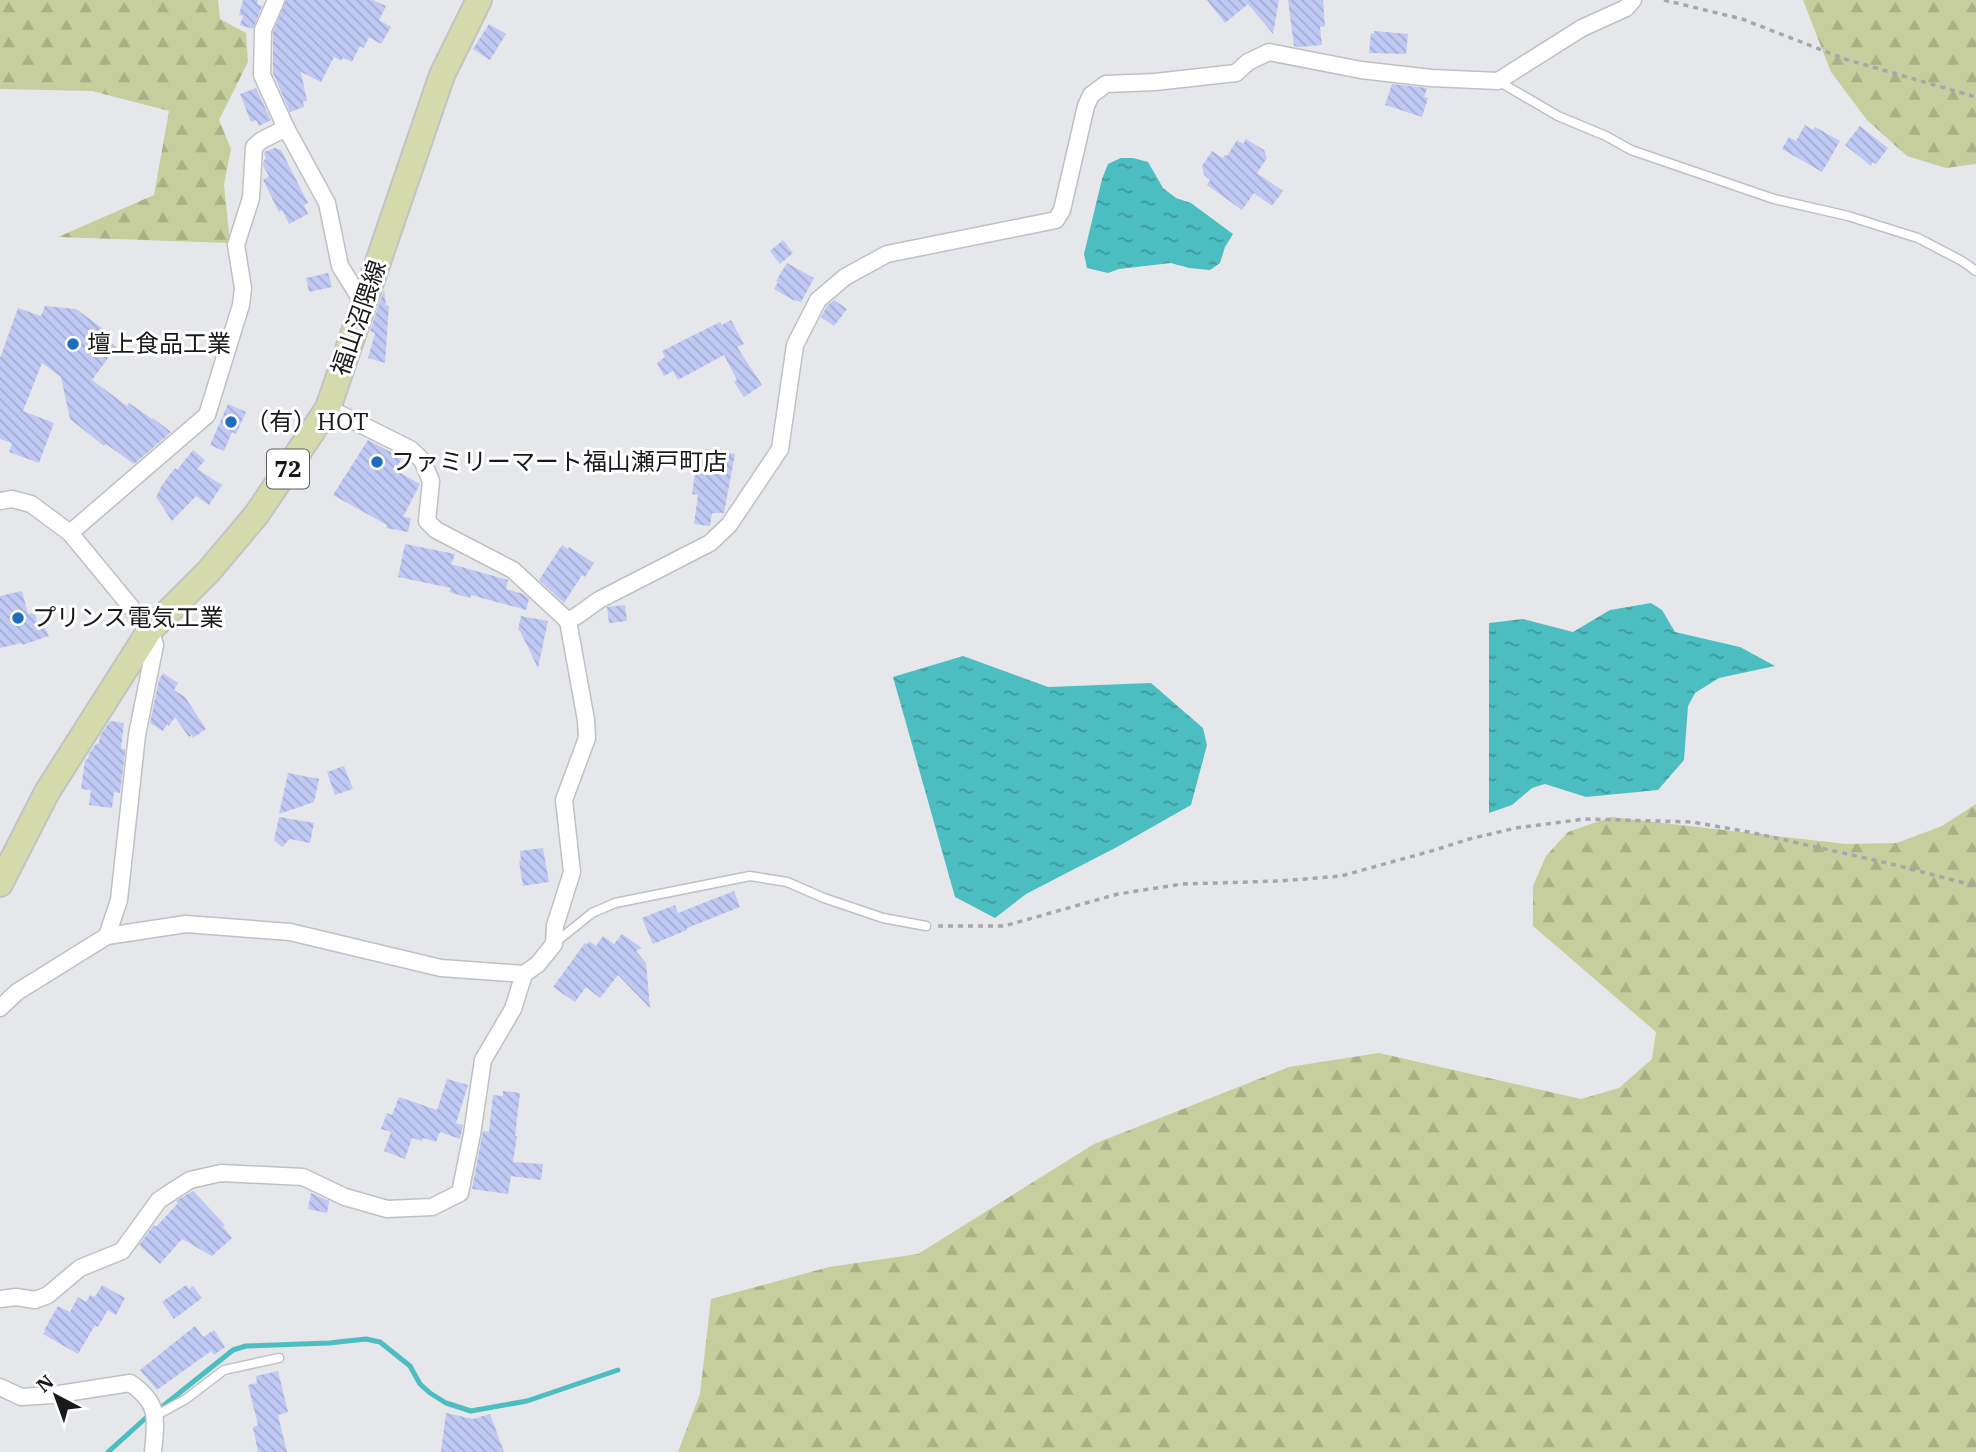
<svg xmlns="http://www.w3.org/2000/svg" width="1976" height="1452" viewBox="0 0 1976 1452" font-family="'IBM Plex Serif','Noto Sans JP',serif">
<defs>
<pattern id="forest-firs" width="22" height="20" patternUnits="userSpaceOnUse" patternTransform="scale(1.75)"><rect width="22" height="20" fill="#c5ce9c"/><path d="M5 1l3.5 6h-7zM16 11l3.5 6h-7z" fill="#a8b086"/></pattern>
<pattern id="water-ripples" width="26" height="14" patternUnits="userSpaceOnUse" patternTransform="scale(1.75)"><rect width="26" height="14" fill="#4cbdc0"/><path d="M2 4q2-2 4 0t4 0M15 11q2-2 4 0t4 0" fill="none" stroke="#3e999b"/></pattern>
<pattern id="building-back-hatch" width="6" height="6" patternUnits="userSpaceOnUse" patternTransform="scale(1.75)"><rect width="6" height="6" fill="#bfc9f4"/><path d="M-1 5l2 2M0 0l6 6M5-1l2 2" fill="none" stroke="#a3acd1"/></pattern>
</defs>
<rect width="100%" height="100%" fill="#e6e7eb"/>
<g fill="url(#forest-firs)">
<polygon points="0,0 218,0 220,19 246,33 248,62 219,120 231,149 224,185 230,243 58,237 154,195 169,111 92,91 0,89"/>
<polygon points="1803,0 1976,0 1976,164 1946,168 1907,156 1867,120 1831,72"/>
<polygon points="1976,804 1976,1452 678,1452 700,1394 711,1299 829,1267 918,1254 1094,1144 1289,1067 1379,1053 1581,1099 1619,1088 1652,1059 1656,1032 1533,926 1533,886 1546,856 1568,832 1611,817 1846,844 1897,843 1942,826"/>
</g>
<g fill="url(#water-ripples)">
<polygon points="1121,158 1133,158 1148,162 1163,188 1176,198 1191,203 1233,234 1225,247 1220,263 1210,270 1189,268 1171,263 1119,269 1108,273 1087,268 1084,254 1102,179 1108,164"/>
<polygon points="1651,603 1662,610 1675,632 1740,647 1775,666 1719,678 1695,693 1688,706 1684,760 1658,790 1586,797 1545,784 1532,788 1512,805 1489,813 1489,623 1523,619 1573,632 1610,610"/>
<polygon points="963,656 1048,687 1151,683 1203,728 1207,745 1191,805 1117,847 1026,894 995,918 955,897 893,677"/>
</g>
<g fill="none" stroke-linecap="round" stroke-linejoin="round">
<g stroke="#4cbdc0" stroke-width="5">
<polyline points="163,1406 233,1350 246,1346 329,1343 366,1339 380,1342 410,1366 420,1384 430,1393 446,1403 471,1411 527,1401 618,1370"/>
<polyline points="108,1452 148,1416"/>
</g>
</g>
<g fill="url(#building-back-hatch)">
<polygon points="243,0 258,0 257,4 262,6 253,29 240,25 243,16 239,15"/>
<polygon points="286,0 373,0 386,6 379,20 391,27 381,44 369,37 364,48 360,46 352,62 343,58 341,61 334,57 321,82 301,72 307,101 303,102 304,107 290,112 273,73 273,32"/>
<polygon points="1207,0 1279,0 1273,34 1248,4 1225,23"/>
<polygon points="1288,0 1323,0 1325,26 1320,27 1322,45 1300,47 1294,46"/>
<polygon points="489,24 506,34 490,60 473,49"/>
<polygon points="1374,31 1408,34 1406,54 1369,53 1371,33 1374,34"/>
<polygon points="1392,84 1427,88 1424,97 1428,98 1422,117 1385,105"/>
<polygon points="256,88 271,120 259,126 256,120 251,122 240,94"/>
<polygon points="1805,125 1813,130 1815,127 1840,141 1822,172 1782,149 1789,137 1796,141"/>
<polygon points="1860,126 1888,148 1876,164 1873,162 1871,166 1845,145"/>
<polygon points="1246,139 1264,150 1267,158 1257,173 1283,191 1272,206 1254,193 1242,210 1207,185 1210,180 1204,175 1202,166 1212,151 1223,158 1225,155 1227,156 1237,140 1243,144"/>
<polygon points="275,148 281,150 308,203 304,205 308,214 289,224 282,210 279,212 263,180 269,176 263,166 264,160 266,159 264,152"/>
<polygon points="783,240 793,253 780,264 770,251"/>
<polygon points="787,263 814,278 801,302 793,300 774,289 778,282 776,281"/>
<polygon points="328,273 332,287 309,292 306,278"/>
<polygon points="384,290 386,305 389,306 385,363 368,358 375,333 370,331"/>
<polygon points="834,300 847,309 834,326 821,317 827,306"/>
<polygon points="45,306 76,309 113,336 109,341 116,347 92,380 127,406 129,403 152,419 153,418 171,432 134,464 106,444 104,446 70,419 61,377 42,363 23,411 54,423 39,463 9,452 12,443 0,439 0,358 18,308 41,316"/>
<polygon points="731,320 744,344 737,347 762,385 744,397 734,382 737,380 724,355 678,380 673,371 664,376 657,363 665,357 662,351 720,322 722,325"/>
<polygon points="228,404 246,412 236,434 232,432 224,451 210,445"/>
<polygon points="368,440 402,458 395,470 420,484 403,517 411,518 408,532 386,528 387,525 333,495"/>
<polygon points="705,449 735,454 724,513 712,513 710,526 694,524 698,495 692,494 696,465 702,466"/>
<polygon points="193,450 205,460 197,469 222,485 209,505 196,496 172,521 156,497 162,485 175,468 177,470"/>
<polygon points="405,544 455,554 451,564 508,580 506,589 523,594 529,599 526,610 471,595 470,598 449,592 451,588 398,577"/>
<polygon points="562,545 568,549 569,547 594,563 585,577 582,575 564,603 539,580"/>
<polygon points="22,591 28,614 35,612 37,623 41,621 49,636 22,645 21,643 0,648 0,596"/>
<polygon points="625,605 627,621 609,623 607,607"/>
<polygon points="521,616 548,621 538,668 520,631 518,630"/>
<polygon points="163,673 178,683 174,690 185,697 206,729 193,738 192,735 189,737 175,717 169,726 167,724 163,731 150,723 159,680"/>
<polygon points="110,721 124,723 121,749 125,749 125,752 120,793 114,792 112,808 89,805 91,790 81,789 85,760 88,759 89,754 95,745 99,743 100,736"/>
<polygon points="344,766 353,789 335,795 327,772"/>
<polygon points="288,773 319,779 314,802 279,814"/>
<polygon points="279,817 314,823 310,843 290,839 282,847 274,840"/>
<polygon points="543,848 549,882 523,886 519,861 521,861 520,851"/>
<polygon points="734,891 740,907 687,928 687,930 653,944 642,918 675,905 678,913"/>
<polygon points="622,934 642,948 636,951 646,963 650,1008 618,975 600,998 586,987 575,1002 553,987 585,943 587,945 589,941 596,946 603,936 614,944"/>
<polygon points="447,1079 468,1085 456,1123 463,1125 460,1139 440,1132 436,1142 423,1138 422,1141 412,1138 405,1159 384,1151 391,1132 381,1129 387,1113 392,1115 399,1097 437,1110"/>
<polygon points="503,1091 520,1093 515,1136 517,1136 513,1162 543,1164 541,1180 511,1176 508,1194 472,1189 483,1131 489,1132 493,1095 503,1096"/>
<polygon points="193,1191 225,1225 223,1227 232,1238 212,1256 182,1239 160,1264 139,1245 154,1225 156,1227 178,1203 176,1201"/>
<polygon points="311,1193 329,1201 327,1213 308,1209"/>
<polygon points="102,1285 125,1298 116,1315 108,1310 98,1327 95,1325 78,1354 43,1334 45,1331 44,1330 58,1306 70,1312 78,1297 86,1302 90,1295 95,1297"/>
<polygon points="186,1285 189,1289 193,1286 202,1298 174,1319 162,1302"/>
<polygon points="195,1326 203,1337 214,1330 225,1347 214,1355 211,1351 157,1390 140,1370"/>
<polygon points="278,1371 288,1412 278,1415 287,1452 258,1452 253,1427 258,1425 248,1385 257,1383 256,1376"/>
<polygon points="446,1413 473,1419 490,1414 504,1452 441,1452"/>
</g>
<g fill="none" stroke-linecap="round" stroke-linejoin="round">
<g stroke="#bfc0c4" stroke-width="11">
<g id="lane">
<polyline points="1498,81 1558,116 1606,136 1631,150 1774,199 1848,216 1918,238 1962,261 1976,271"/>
<polyline points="556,942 592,913 615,903 750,876 787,882 824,898 883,918 926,926"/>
<polyline points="157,1415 186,1399 224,1370 279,1358"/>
</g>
</g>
<g stroke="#bfc0c4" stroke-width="19">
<g id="street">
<polyline points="276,0 263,30 262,75 286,128 327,203 340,266 363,303"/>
<polyline points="328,408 410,449 422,460 431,481 427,521 436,530 513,570 568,621 578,615 599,600 710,543 729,525 780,449 795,345 818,300 845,277 887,254 1056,220 1062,210 1086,106 1091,95 1106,84 1155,82 1236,73 1248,62 1269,52 1361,70 1431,78 1498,81 1582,28 1626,8 1633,0"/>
<polyline points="0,501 12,499 31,504 70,533 150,630 155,645 137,735 119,900 107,936"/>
<polyline points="70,533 207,415 241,305 243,288 236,245 251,198 254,147 262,140 286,128"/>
<polyline points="0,1008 17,992 107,936 186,924 290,932 441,968 524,974"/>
<polyline points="0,1299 16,1297 35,1300 48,1295 80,1268 122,1251 159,1200 190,1180 221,1173 303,1177 345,1197 387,1209 432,1207 460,1193 472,1134 483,1060 513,1009 524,974 538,964 554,944 555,926 572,872 564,800 587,738 586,720 568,621"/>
<path d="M0,1387l21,10 32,-2 77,-12c30,20 26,36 23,69"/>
</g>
</g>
<g stroke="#c3c3c3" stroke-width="28">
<polyline id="primary" points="0,884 47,792 150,630 209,571 257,514 328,408 442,75 479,0"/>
</g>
<g stroke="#a6a7aa" stroke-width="3.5" stroke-dasharray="5 5" stroke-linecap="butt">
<polyline points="1664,0 1742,19 1845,59 1976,97"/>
<polyline points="938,926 1004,926 1118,894 1182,884 1280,881 1341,876 1435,850 1469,839 1516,828 1585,819 1692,822 1749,832 1883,862 1976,886"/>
</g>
<use href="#lane" stroke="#fff" stroke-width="8"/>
<use href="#street" stroke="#fff" stroke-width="16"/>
<use href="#primary" stroke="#d5daac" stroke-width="24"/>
</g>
<g fill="#1d6ebd" stroke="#fff" stroke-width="2.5">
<circle cx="73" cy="344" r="7"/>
<circle cx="231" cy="422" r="7"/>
<circle cx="377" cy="462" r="7"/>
<circle cx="18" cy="618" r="7"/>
</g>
<g text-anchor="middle" stroke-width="6" stroke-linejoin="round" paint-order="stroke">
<rect fill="#fff" stroke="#5d5e5f" stroke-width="2" x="267" y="449.5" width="42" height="39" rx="5"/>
<g font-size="23" font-weight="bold" fill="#18191a">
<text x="288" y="477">72</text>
</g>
<g font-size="24" fill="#18191a" stroke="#fff">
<text transform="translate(359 318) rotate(-71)" y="8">福山沼隈線</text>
</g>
<g font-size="24" fill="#18191a" stroke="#fff" text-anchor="start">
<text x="87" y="352">壇上食品工業</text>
<text x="245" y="430">（有）HOT</text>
<text x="391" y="470">ファミリーマート福山瀬戸町店</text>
<text x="32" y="626">プリンス電気工業</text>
</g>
</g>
<g transform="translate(56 1396) rotate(319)" stroke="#ffffff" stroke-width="5" paint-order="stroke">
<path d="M0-5L12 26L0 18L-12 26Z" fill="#18191a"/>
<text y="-10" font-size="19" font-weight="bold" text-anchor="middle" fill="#18191a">N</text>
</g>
</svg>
